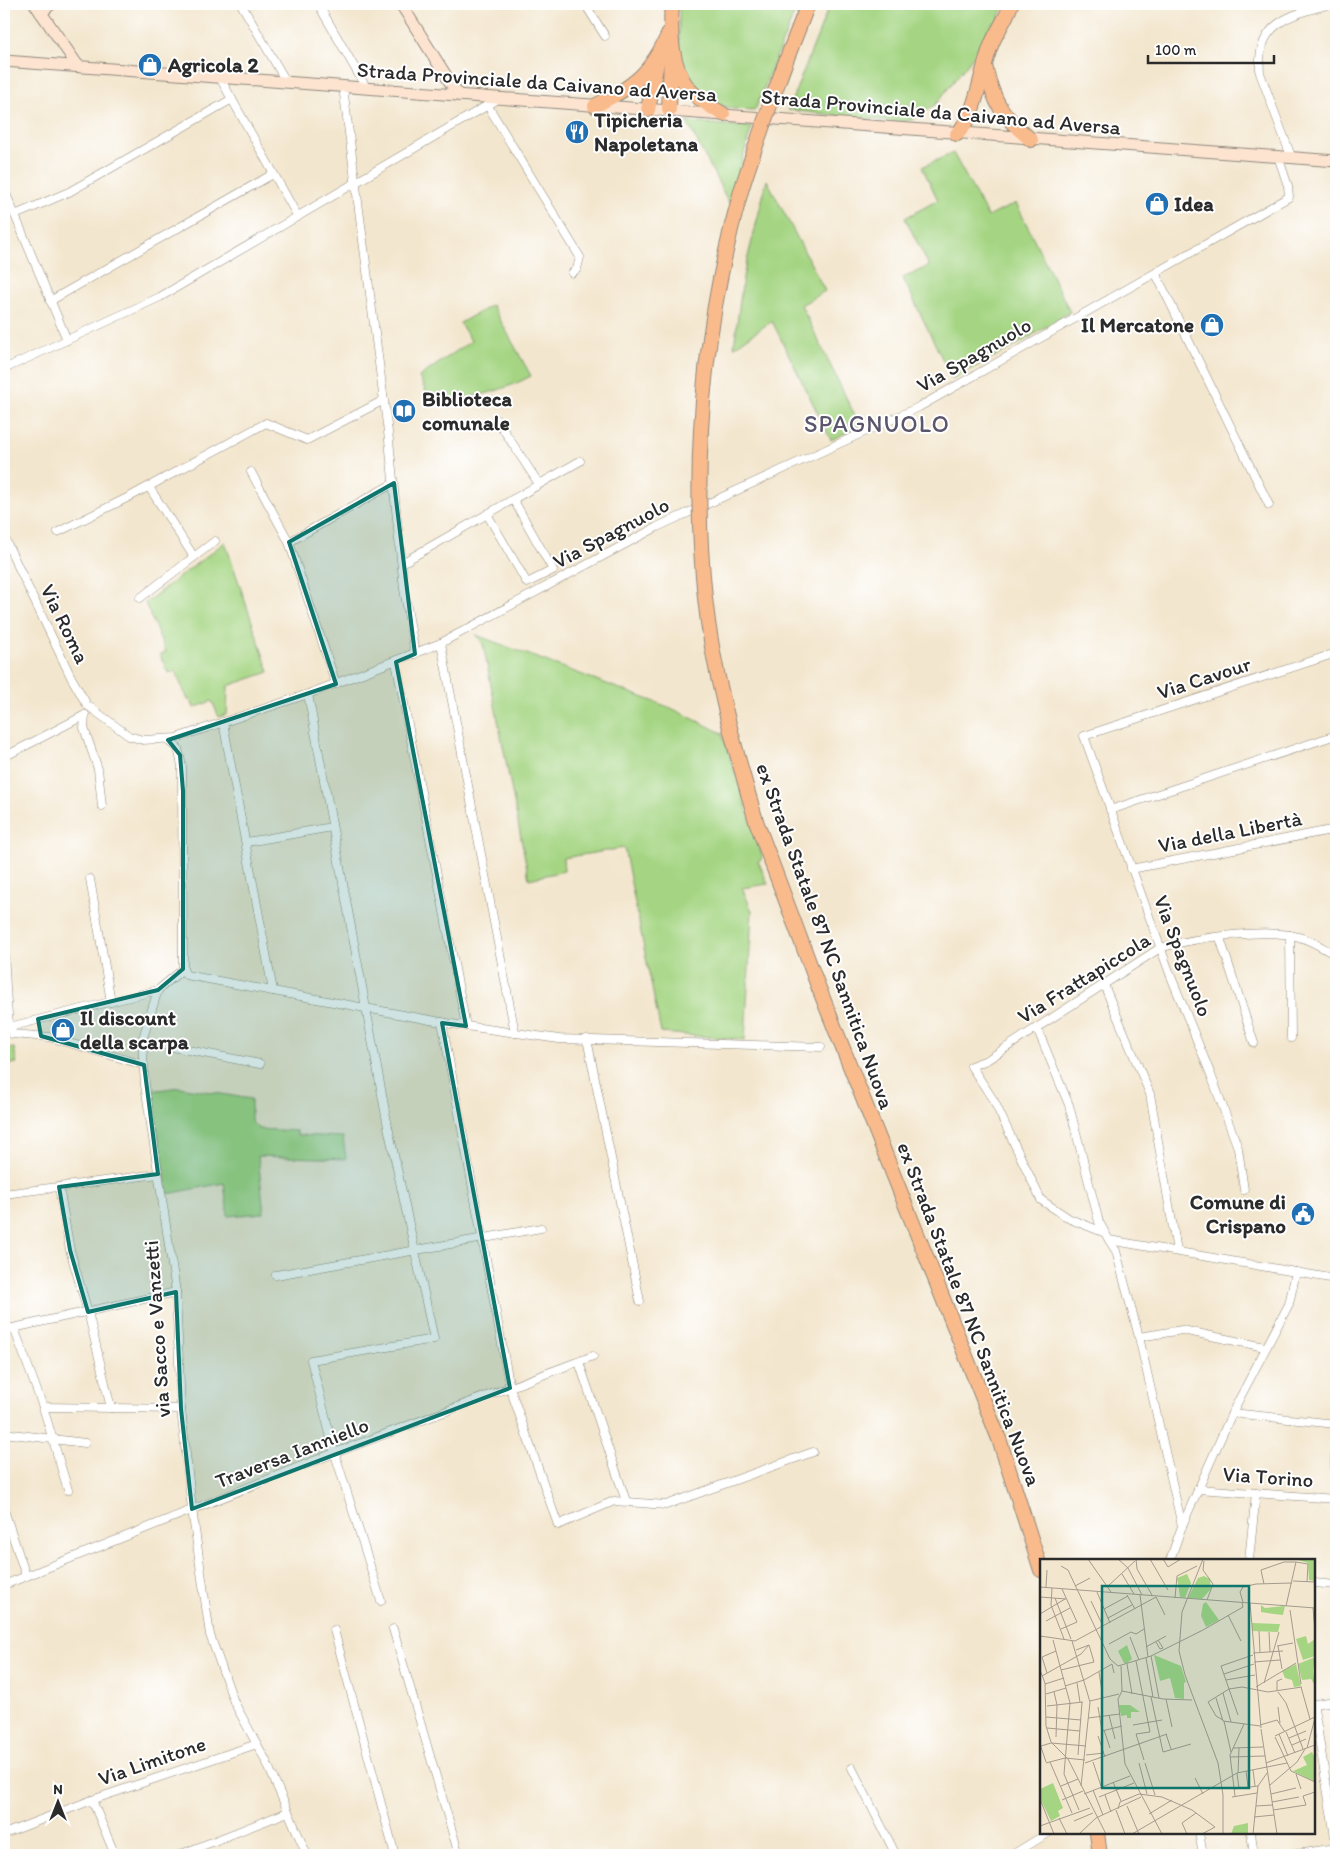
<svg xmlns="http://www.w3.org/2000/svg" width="1340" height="1859" viewBox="0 0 1340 1859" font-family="Itim,sans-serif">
<rect width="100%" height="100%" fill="#fff"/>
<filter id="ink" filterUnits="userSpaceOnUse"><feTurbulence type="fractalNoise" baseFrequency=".02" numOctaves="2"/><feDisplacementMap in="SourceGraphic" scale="10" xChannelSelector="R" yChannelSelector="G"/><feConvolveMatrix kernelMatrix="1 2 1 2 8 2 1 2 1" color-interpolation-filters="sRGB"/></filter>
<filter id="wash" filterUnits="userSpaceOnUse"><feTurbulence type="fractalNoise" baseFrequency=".0096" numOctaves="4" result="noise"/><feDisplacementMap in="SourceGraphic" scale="20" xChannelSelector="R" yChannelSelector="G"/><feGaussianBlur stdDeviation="1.12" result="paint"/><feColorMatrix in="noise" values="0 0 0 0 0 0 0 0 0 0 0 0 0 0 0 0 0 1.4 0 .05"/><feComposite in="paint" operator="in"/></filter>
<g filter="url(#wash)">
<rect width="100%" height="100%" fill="#f3e6ce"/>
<g fill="#a5d583" stroke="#688057">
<polygon points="679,4 798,4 755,110 734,109 706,101 679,64"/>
<polygon points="830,4 1004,4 995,28 936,104 912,120 898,122 788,110"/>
<polygon points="687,122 752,127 729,203"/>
<polygon points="953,153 988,217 1016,203 1070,312 1013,347 952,379 903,278 929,266 905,218 938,200 922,167"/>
<polygon points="767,180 825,291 801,305 860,426 831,440 772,321 734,347 743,277"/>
<path d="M492,305l39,71c-30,16 -67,26 -102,22l-10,-21 52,-36 -11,-18z"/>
<polygon points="225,542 269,672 228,686 227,714 219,717 212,701 194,708 191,700 188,700 175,671 168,673 160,655 166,652 145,603"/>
<polygon points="476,635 671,708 722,733 763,859 758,861 768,884 742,888 752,911 745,1040 661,1033 624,848 563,858 564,871 529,879 483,644"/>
<polygon points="14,1048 17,1063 10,1064 9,1059 6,1059 5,1049"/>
<polygon points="179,1087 251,1099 251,1121 259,1129 297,1131 297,1135 343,1137 346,1159 258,1156 264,1213 228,1216 224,1183 168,1194 151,1091"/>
</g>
</g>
<g filter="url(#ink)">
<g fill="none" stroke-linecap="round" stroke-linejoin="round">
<g stroke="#8f887c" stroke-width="9">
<g id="street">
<polyline points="241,4 287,83"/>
<polyline points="318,4 367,89"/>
<polyline points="585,4 605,36"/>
<polyline points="220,78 298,217"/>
<polyline points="343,87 389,440 404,589 415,654"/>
<polyline points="488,106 580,257 577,269 572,273"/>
<path d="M1291,156l-31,-83c-4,-51 30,-58 71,-69"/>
<polyline points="4,189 67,340"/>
<polyline points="15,215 69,192 232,99"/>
<polyline points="1156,274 1269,505"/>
<polyline points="50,301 273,174"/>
<polyline points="4,369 160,297 500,98"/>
<polyline points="497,420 539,484"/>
<polyline points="251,472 289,542 336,684"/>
<polyline points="149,487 194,557"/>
<polyline points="487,514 527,583 553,570 513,499"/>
<polyline points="58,532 133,495 266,423 307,440 384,400"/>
<polyline points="4,537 71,677 87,705 129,736 143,740 176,738 308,694 441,643 657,527 919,407 1289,197 1288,186 1278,156"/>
<polyline points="289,542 394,483"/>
<polyline points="402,563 580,461"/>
<polyline points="140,598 215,541"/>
<polyline points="441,643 515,1033"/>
<polyline points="396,662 466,1026"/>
<polyline points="308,694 388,1127 434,1339 311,1360 335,1454 381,1601"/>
<polyline points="85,715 84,728 98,769 102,806"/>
<polyline points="223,722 273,991"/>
<polyline points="168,740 178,748 182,766 183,969 186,975 452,1024 559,1039 821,1047"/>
<polyline points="4,757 85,715"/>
<polyline points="1110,810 1336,735"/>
<polyline points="247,842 332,827"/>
<polyline points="1131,869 1336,829"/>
<polyline points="90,879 111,1002"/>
<polyline points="1290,935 1291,1038"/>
<polyline points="1220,938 1254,1043"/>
<path d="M4,955c2,17 2,68 8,79l37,3 95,28"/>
<polyline points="183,969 158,990 142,1041 145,1085 176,1292 181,1409 192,1509 210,1635 234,1702 266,1761 307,1855"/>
<polyline points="1104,985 1150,1094 1177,1251"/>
<polyline points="442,1022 510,1388 558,1525 614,1501 666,1505 813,1452"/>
<polyline points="5,1028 158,990"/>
<polyline points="1037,1028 1069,1105 1099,1222 1109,1240 1336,1279"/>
<polyline points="587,1039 640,1301"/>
<polyline points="142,1041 260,1064"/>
<polyline points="59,1187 70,1250 88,1312 111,1408"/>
<polyline points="1244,1190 1238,1148 1211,1075 1170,974 1084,736 1336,653"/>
<polyline points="4,1194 158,1174"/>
<path d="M1103,1232l-33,-13 -29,-19 -47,-99 -23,-35 16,-6 173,-112c33,-10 113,-22 145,-9 11,4 21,11 31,16"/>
<polyline points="1109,1240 1116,1251 1139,1337 1182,1526"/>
<polyline points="276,1275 541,1228"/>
<polyline points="14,1328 43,1407 68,1490"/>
<polyline points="4,1330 176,1292"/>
<polyline points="1139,1337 1182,1330 1265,1347"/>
<polyline points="579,1362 626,1501"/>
<polyline points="43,1407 181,1409"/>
<polyline points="1232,1413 1336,1424"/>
<polyline points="4,1433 85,1443"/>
<polyline points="1198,1489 1336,1499"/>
<polyline points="1334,1499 1336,1421"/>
<polyline points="4,1510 26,1576"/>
<polyline points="1170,1560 1182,1526 1232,1413 1289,1304 1296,1272"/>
<polyline points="1249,1560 1256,1493"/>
<polyline points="1314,1583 1336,1585"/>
<polyline points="4,1585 324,1457 593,1356"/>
<polyline points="393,1629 459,1855"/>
<polyline points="334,1630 395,1855"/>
<polyline points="1314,1704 1336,1701"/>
<polyline points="1314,1708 1336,1843"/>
<polyline points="852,1768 896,1855"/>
<polyline points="92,1800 115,1855"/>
<polyline points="1199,1833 1203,1855"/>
<polyline points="1251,1833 1254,1855"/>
<polyline points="4,1834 92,1800 257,1744"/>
<polyline points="179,1855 288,1812"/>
<polyline points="1012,1855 1048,1833"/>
<polyline points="1291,1855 1336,1848"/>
</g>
</g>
<g stroke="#8f887c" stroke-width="13">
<g id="secondary">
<polyline points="35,4 78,66"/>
<polyline points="401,4 458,95"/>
<polyline points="41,13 51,4"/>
<polyline points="4,61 1336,161"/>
</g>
</g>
<g stroke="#8f887c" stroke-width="16">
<g id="highway">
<path d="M672,4c-2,27 -2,62 17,85 9,10 22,18 34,25"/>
<polyline points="784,66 808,4"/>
<path d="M985,66c9,38 17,49 46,74"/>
<path d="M595,106c41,-22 55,-31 75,-75"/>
<polyline points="648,110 658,57"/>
<polyline points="669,110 671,56"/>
<path d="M957,134c21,-21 23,-63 35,-91 6,-14 15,-25 19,-39"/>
<polyline points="756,821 818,986 999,1439 1041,1570"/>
<polyline points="1097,1833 1100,1855"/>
</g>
</g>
<use href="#street" stroke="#fff" stroke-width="8"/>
<use href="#secondary" stroke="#fde4d1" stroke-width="11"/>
<use href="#highway" stroke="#fabb8c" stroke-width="14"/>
<g stroke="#8f887c" stroke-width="16" stroke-linecap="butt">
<path id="highway-bridge" d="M756,821c-21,-73 -43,-147 -51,-223 -14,-137 -1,-275 36,-407 13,-42 28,-83 43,-125"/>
</g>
<use href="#highway-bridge" stroke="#fabb8c" stroke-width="14"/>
</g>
</g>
<path fill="#0f766e" fill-opacity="0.2" stroke="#0f766e" stroke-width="4" stroke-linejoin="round" d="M394,483l21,171 -19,8 70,364 -24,-3 68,365 -318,121 -11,-100 -5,-117 -88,20 -18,-62 -11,-63 99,-13 -14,-109 -103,-29 -3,-17 120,-29 25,-21v-178l-3,-36 -12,-15 168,-56 -47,-142z"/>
<defs>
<g id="shop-disc" transform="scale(1.25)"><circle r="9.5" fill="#1f6fb2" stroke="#fff"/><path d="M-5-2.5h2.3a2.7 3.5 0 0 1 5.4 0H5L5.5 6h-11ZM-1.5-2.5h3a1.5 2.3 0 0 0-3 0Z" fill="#fff"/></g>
<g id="restaurant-disc" transform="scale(1.25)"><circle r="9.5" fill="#1f6fb2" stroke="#fff"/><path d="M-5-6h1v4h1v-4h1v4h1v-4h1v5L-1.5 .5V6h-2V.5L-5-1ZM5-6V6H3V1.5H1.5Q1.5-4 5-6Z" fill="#fff"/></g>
<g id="library-disc" transform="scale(1.25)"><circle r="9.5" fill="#1f6fb2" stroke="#fff"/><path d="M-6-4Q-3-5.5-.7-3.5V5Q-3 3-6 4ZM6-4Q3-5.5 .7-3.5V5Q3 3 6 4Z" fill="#fff"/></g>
<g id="civic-disc" transform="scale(1.25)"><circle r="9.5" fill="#1f6fb2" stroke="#fff"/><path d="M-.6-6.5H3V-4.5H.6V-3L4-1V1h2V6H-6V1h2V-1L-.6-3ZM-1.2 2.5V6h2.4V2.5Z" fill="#fff"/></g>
</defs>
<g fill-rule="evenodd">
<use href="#shop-disc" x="150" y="65"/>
<use href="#restaurant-disc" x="577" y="132"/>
<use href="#shop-disc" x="1157" y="204"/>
<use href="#shop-disc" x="1212" y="325"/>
<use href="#library-disc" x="404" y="411"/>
<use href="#shop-disc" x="63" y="1030"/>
<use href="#civic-disc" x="1303" y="1214"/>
</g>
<g text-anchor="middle" stroke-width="4" stroke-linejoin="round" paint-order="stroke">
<g font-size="21" font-weight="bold" fill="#2b2b2b" stroke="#fff" text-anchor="start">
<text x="168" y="72">Agricola 2</text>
<text x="594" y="127">Tipicheria<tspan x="594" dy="24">Napoletana</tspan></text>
<text x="1174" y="211">Idea</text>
<text x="1194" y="332" text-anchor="end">Il Mercatone</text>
<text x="422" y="406">Biblioteca<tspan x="422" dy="24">comunale</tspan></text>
<text x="80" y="1025">Il discount<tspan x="80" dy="24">della scarpa</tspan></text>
<text x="1286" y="1209" text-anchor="end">Comune di<tspan x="1286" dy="24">Crispano</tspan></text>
</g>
<g font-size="21" fill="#2b2b2b" stroke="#fff">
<text transform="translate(537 82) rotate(4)" y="7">Strada Provinciale da Caivano ad Aversa</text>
<text transform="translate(941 112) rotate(5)" y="7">Strada Provinciale da Caivano ad Aversa</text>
<text transform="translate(974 355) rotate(-30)" y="7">Via Spagnuolo</text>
<text transform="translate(611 533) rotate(-28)" y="7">Via Spagnuolo</text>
<text transform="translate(65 624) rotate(64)" y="7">Via Roma</text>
<text transform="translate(1204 678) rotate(-18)" y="7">Via Cavour</text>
<text transform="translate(1230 832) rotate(-11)" y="7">Via della Libertà</text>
<text transform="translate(825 936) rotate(70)" y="7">ex Strada Statale 87 NC Sannitica Nuova</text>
<text transform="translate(1183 956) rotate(69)" y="7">Via Spagnuolo</text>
<text transform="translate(1084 978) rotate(-32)" y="7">Via Frattapiccola</text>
<text transform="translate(969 1314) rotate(69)" y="7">ex Strada Statale 87 NC Sannitica Nuova</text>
<text transform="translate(157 1329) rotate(-94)" y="7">via Sacco e Vanzetti</text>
<text transform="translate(292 1453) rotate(-21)" y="7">Traversa Ianniello</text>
<text transform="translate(1268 1477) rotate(4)" y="7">Via Torino</text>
<text transform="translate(152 1761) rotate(-19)" y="7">Via Limitone</text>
</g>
<g font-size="24" letter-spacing="1" fill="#5b566c" stroke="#fff">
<text x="877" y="432">SPAGNUOLO</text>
</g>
</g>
<g transform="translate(1040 1559)">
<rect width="275" height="275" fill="#f3e6ce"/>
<path d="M255,0h20v22l-6,-1 -1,-17zM147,15l4,9 -6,15 -5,-1 -3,-19zM164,17l6,3 1,10 -9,10 -14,-1 10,-20zM166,43l13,18 -13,7 -5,-11 2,-12zM221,46l4,3 20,-2 -2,9 -9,-1 -13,-2zM212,64l28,1 -2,8 -26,-1zM266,77l2,8 7,-5v17l-12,4 -7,-21zM87,86l5,14 -5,4h-3l-6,-12zM114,96l27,11 5,16 -2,1v16l-9,-1 -5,-20 -10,3zM275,98l-2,14 2,15 -4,-7 -9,1 -4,-16zM256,105l5,22 -7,1 -2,-7 -7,-2 -3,-7zM79,146h11l10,7h-9v6h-4v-3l-6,1zM272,193l3,6v24l-22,-11 14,-6 -4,-8zM13,224l10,25 -5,3 2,5 -9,5 -11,-23v-9zM208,264v11h-17l3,-8z" fill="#a5d583"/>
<path fill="none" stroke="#a39b8d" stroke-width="1" d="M48,0l23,33M78,0l10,9 14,27M96,0l1,10 15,26M110,0l18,31M123,0l5,8 13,-8M163,0l-21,53 -3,39 6,24 33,88 5,32v39M164,2l-1,9 10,14 -6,16M256,3l12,2 -1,18M21,7l7,4 42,89 8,7 33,-10 52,-26 40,-23 -1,-4M82,15l12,20M253,22l22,1M224,25l-3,-14 23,-8h12l-10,44M35,27l15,-8M0,28l275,21M6,28l1,-17M67,28l28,-26M12,29l-1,17 13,34M57,33l13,31M87,36l8,14M100,36l8,62M0,38l26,2M116,38l9,18M15,39l16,41M135,39l2,-22 20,-10M51,42l12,25M203,43l-3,-10 3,-5 13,-3 36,-1M210,44l11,125M273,49l2,23M64,50l24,-13M250,51l11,74M0,55l25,-15M188,56l13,26M68,59l24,-13M6,62l24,-13M21,70l16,-7 -15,-33M219,72l1,21M229,73l1,20M0,77l35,5 81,-44M90,78l9,23M13,81l17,63 -6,71 15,36M32,82l18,61 -9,84M116,83l4,7 3,-1 -5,-8M69,85l22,-12 5,2 8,-5M237,87l16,-3M238,87l4,23M106,88l20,-11M213,94l30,-2M111,97l8,42M106,99l7,39M96,102l14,71 -14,2 8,26M214,103l26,-2M87,105l5,30M81,107l1,25M0,111l5,13 1,43 5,16 17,17 38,75M21,111l33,-8 -5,-17 -13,5M59,113l4,26M7,114l-5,-16 14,-6M184,115l30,-10M2,117l39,-22 8,-9M186,121l29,-5M37,124l3,19M224,124l15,-51M5,125l19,-6M25,127l19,-6 28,-16 2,9M216,128l40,-24M261,128l9,32M82,132l-4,8 7,65 37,70M82,132l41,8 29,1M237,132v-10l5,-2M14,133l3,13 -1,32M238,133l8,11 17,46M183,134l8,29M6,135l20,-6M111,138l12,55 28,-8M176,139l7,23 37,5M126,140l6,28M50,142l29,-7M7,147l36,-4M58,148l4,24 20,-5M238,148l2,16M69,156l6,24M198,156l-17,-49 32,-11M6,158l35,3M48,159l32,-4M183,161l-7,-4 -8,-14 21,-13 13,-2 26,5 34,-5M184,162l7,31M93,166l29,-5M220,166l17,-5 8,12M7,169l33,3M221,170l16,105M64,171l6,18M246,173l9,21M126,175l5,15M239,175l9,22M58,177l7,21M235,177l40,-19M235,178l16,34 24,11M249,179l17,-7M0,185l6,18M252,186l14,-6M1,187l10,-3 35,3M193,189l30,-1M267,189l8,-30M38,196l4,-53M46,196l18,-2M190,198l35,-1M10,203l22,51M53,203l8,24M6,204l19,-5 20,2M45,204l82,-29M99,204l8,31M105,204l10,32M226,204l49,-18M213,211l2,16M206,212l2,16M197,214l2,16M198,214l1,-25M256,215l5,15M155,219l8,16M73,223l8,19M230,226l27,-23 8,-13M21,227l17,-7M194,230l24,-3M53,231l10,25M44,235l46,-18M231,235l25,-6M65,236l6,17M195,237l-5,-41 14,-31M59,238l35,-14M192,238l25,-4M0,240l14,35M22,241l21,-9M232,243l27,-5M87,247l12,28M216,247l17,-1M78,250l2,-7 19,-8 23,3 30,13 23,17 -13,7M76,251l9,24M233,251l33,-5 -3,-9 12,-4M109,255l23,-14M214,258l20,-2M19,259l8,16M34,262l19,-8M0,267l50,-18M39,275l17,-16 45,-21M92,275l105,-61 50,-10M147,275l-5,-11 14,-10M213,275l5,-48 9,-13"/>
<path fill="#0f766e" fill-opacity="0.15" stroke="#0f766e" stroke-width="2.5" d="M62,27h147v202h-147z"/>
<rect width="275" height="275" fill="none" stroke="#2b2b2b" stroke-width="2.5"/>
</g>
<rect width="1340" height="1859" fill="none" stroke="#fff" stroke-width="20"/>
<g transform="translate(58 1802)" stroke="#ffffff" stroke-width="4" paint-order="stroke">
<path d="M0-4L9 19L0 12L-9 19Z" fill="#2b2b2b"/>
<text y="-8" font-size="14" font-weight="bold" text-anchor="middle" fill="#2b2b2b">N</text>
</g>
<path d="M1148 55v8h126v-8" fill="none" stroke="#2b2b2b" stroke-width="2.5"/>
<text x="1155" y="55" font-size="15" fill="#2b2b2b" stroke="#ffffff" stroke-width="4" paint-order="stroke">100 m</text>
</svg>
